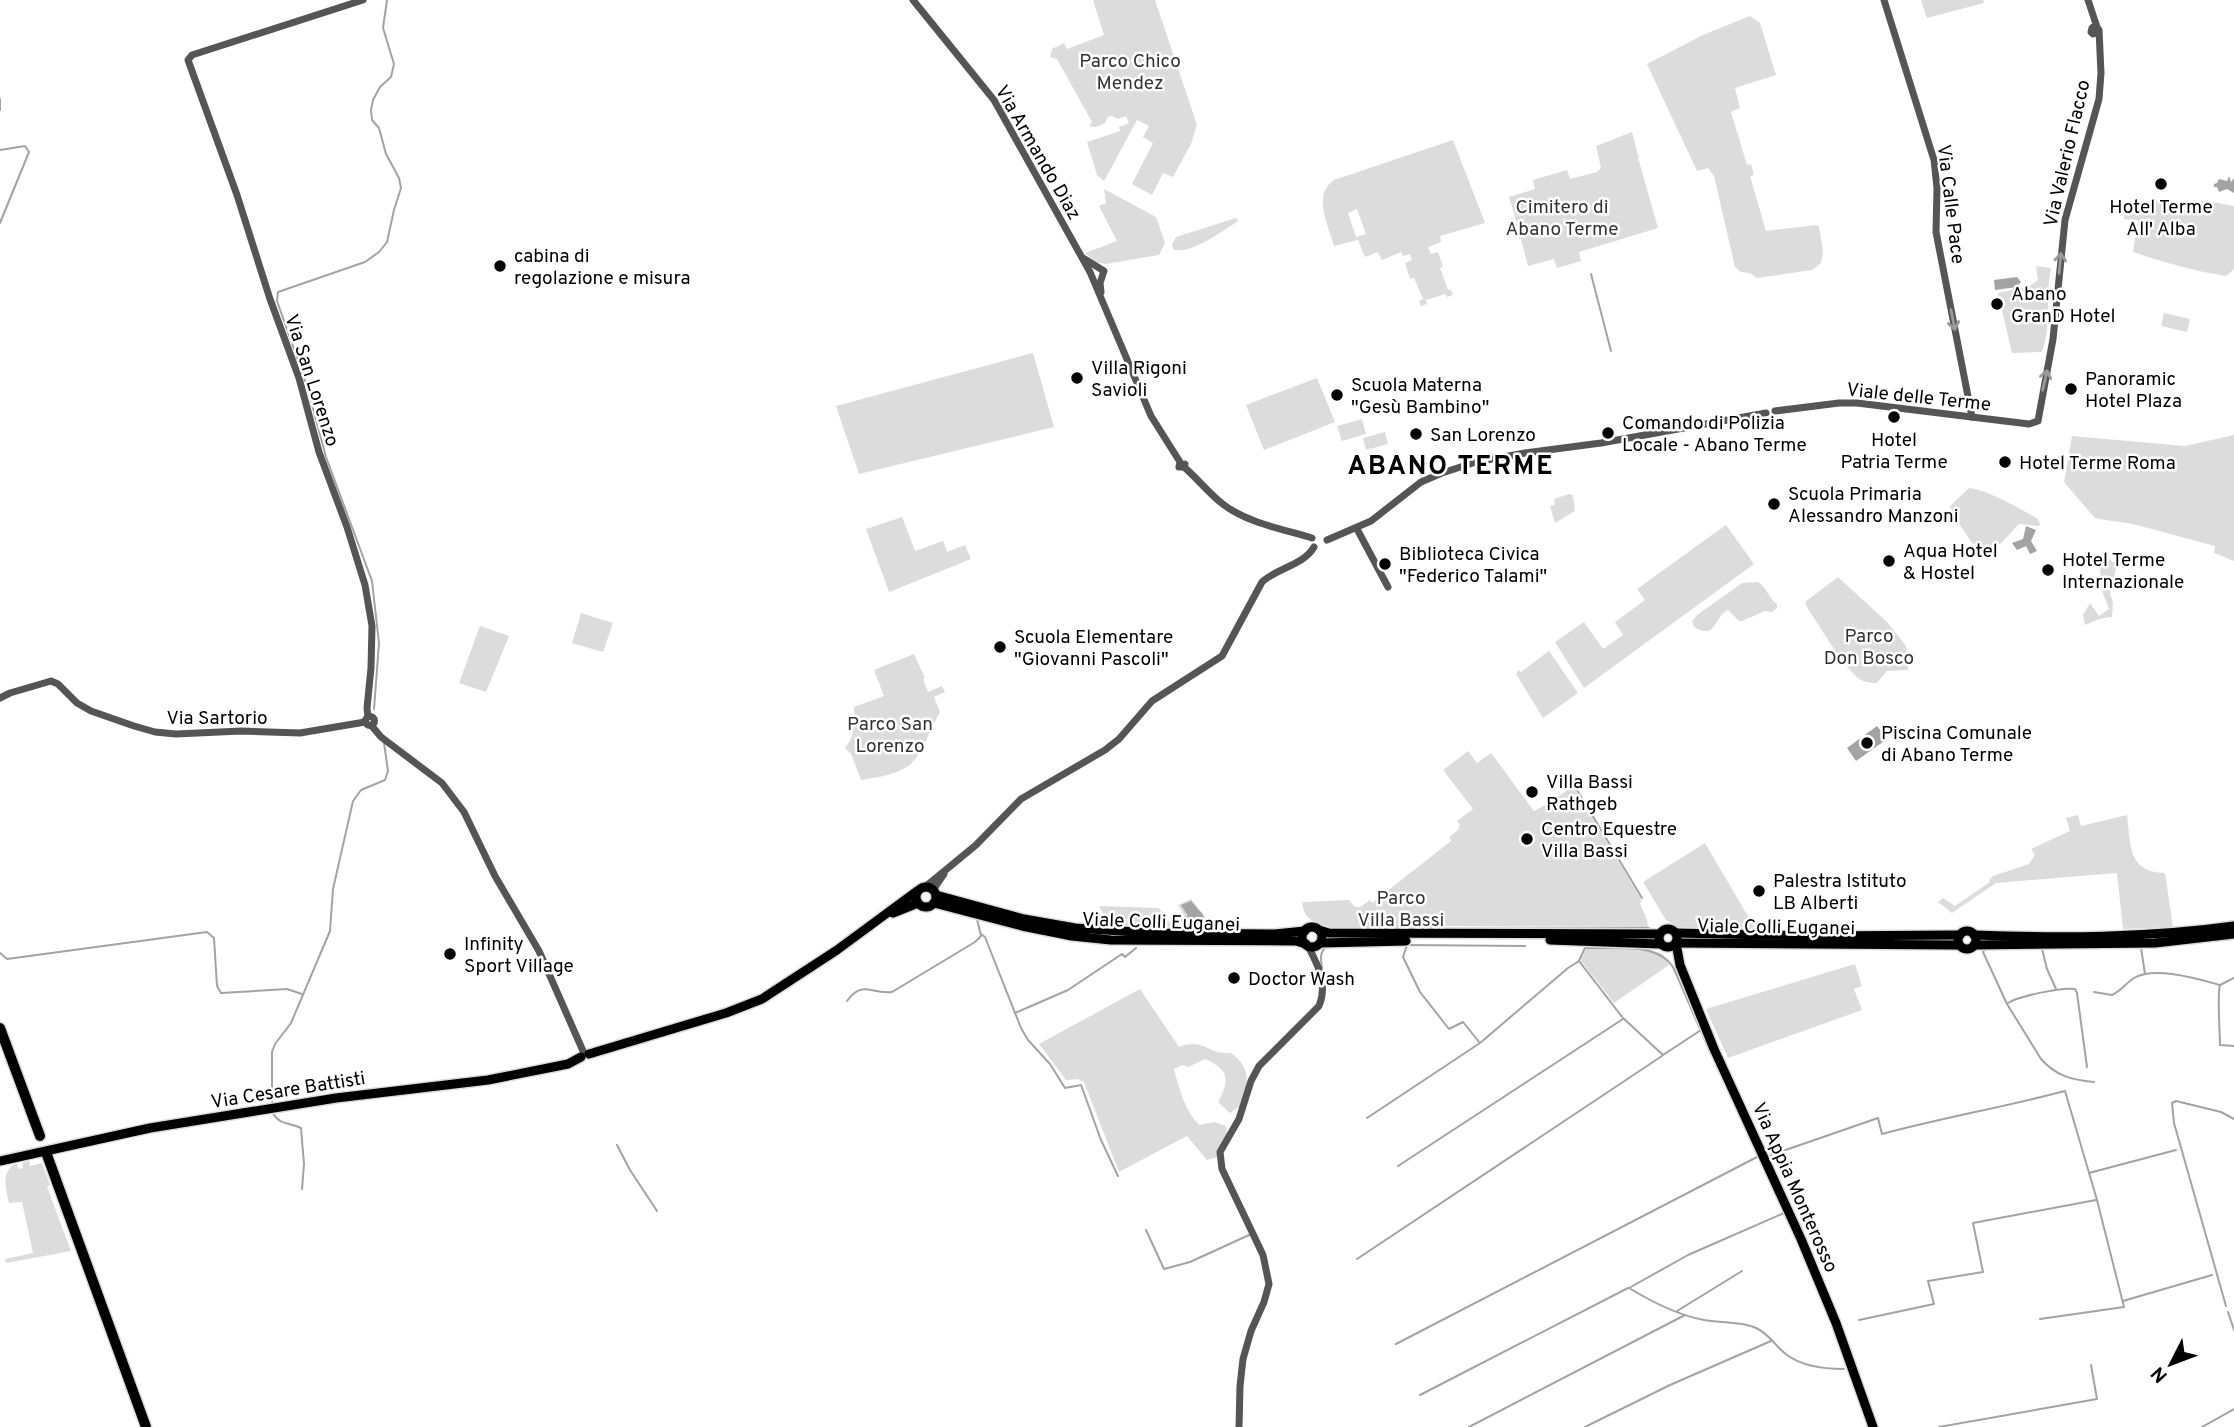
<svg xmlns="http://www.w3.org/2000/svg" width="2234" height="1427" viewBox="0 0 2234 1427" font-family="Overpass,sans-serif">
<rect width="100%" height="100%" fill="#fff"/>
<g fill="#dcdcdc" fill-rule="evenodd">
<polygon points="1093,0 1155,0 1197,125 1191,144 1173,177 1163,173 1152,195 1132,184 1153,143 1143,137 1149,126 1137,120 1104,181 1097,175 1087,142 1120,131 1119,127 1129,123 1126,116 1118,119 1112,116 1108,117 1105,123 1096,127 1089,126 1092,122 1057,59 1050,57 1052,49 1064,43 1067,49 1104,35"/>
<polygon points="1921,0 1983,0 1984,3 1927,18"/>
<polygon points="1750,16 1760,23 1776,75 1735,88 1740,108 1731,112 1747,165 1751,164 1754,175 1750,176 1766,231 1817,225 1819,227 1823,251 1821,263 1812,270 1757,278 1750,273 1741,272 1735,267 1714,176 1708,168 1697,171 1647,64 1703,35"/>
<polygon points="1632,132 1639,159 1637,160 1639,161 1658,228 1579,252 1581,261 1557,268 1554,259 1528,266 1521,239 1519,239 1515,225 1517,223 1509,197 1535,189 1533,180 1567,170 1570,179 1597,172 1601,168 1596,146"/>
<path d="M1453,140l32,83 -45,13 1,6 -13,5 3,7 7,-2 5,15 -3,1 8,22h3l2,5 -6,2 -2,-3 -19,6 1,4 -6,2 -2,-5 4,-2 -9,-21 -4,1 -5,-16 7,-3 -2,-6 -7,2 -2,-4 -19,8 -4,-8 -13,5 -7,-17 -24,6c-6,-21 -22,-51 0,-66zM1357,209l9,25 -10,3 -8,-24z"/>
<polygon points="1104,189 1156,217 1165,243 1159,255 1105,264 1096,262 1085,253 1117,241 1099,206 1106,203"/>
<path d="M2125,201h81l28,5v63l-8,7c-32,-5 -63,-14 -93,-24l5,-32 -14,-1z"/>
<path d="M1236,218l2,3c-14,9 -46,33 -64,29l-2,-5 4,-8z"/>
<path d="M2036,266l15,2c-6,27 1,58 -9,84l-30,1 -14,-60 30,-6 10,-7z"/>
<polygon points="2164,313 2190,319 2187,332 2161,326"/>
<polygon points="1033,353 1054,427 859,474 836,406"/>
<polygon points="1317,378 1335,422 1264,450 1246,405"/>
<polygon points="1362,419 1366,434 1342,441 1337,426"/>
<polygon points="1385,432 1388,444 1366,450 1363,438"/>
<polygon points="2234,435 2234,561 2214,553 2215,546 2133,524 2098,519 2094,517 2064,482 2072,436 2185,446"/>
<path d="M1969,488c20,2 51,21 69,31l2,5 -1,2 -20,-2c-19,19 -18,29 -47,19l-18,-27 -4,-10z"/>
<polygon points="1569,494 1573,495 1575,511 1555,523 1550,506 1555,505 1554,499"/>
<polygon points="902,517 915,551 943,541 947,552 965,545 971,559 889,592 866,529"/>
<polygon points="1726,525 1754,564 1584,688 1555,642 1584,622 1603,649 1623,635 1615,622 1645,600 1637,589"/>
<polygon points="2093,554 2108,558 2117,565 2110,594 2113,602 2112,617 2099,619 2085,625 2083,615 2090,603 2099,616 2109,609 2101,588 2100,566 2085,564"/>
<path d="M1838,577l49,45 19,24 2,24 -21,1 -10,12c-5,0 -11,0 -16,-3 -15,-9 -42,-55 -53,-71l-3,-7z"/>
<path d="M1758,582c9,5 10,16 19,22v4l-5,4 -7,-1 -23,10h-3l-11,-11c-15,7 -11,31 -34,17l-2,-6 5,-6 45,-32z"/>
<polygon points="581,613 613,623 603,652 572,643"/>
<polygon points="480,626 509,636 486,692 459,683"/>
<polygon points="1549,651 1578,693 1543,718 1516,674 1519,670 1521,672"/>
<path d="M914,654l11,24 -2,1 5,13 14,-6 3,6 -11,5 6,15c-26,49 -18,59 -79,68l-10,-26 -6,-6c10,-12 10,-27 9,-41l30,-11 -10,-26z"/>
<path d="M1468,751l9,12 14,-10 43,58 15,-8 24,-17 69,115 -2,2 7,17 1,7 -210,-1v3h-111c-14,-11 -22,-6 -25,-27l47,-2 6,7h5l10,-7 2,3 79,-62 -2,-4 9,-7 2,-5 -3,-4 16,-12 -30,-39z"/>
<path d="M2078,815l3,11 46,-11c4,29 0,57 38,58l8,54 -50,2 -6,-56 -121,10 -44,30 -14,-11 5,-4 12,8 35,-24 -1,-2 4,-4 36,-12 6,-9 -4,-6 39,-18 -4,-13z"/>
<polygon points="1705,843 1756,930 1677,927 1666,920 1643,882"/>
<polygon points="1191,899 1207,919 1208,928 1110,926 1099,906 1159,908 1170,923 1184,915 1178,905"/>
<polygon points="1325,935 1655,937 1655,940 1325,938"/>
<polygon points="1587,947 1642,947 1663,954 1669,965 1614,1003 1581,961"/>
<polygon points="1855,964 1862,986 1854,989 1862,1010 1728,1058 1706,1009"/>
<path d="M1140,989l39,58c15,-6 22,-2 35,4 5,2 11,2 17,2 21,15 17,30 11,52l-12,8 -12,-11c13,-23 10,-33 -13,-43l-17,8 -6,-2 -8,4c5,19 11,42 25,56l16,-3 11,4 1,8 -10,23 -10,3 -20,-24 -68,36 -35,-90 -6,-3 -12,1 -27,-36z"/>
<path d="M29,1161l1,5 12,-3 8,22 -3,2 24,64 -65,12 -1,-4 28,-6 -11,-51 -13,1c-3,-16 -9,-32 8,-40l1,6 5,-1 -1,-5z"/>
</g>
<g fill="#a3a3a3">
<polygon points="2229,176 2231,182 2234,178 2234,193 2227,189 2219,192 2217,187 2214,187 2214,184 2217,183 2219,179 2227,181"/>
<polygon points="2017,277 2021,282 2017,287 1995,290 1994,280"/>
<polygon points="2026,526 2036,530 2031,541 2037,551 2030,554 2026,546 2017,550 2012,543 2023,539"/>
<polygon points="1877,726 1887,739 1856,761 1847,748"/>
<polygon points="1191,901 1203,915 1204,921 1201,923 1180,922 1179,920 1188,916 1181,905"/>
</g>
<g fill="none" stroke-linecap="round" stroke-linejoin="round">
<g stroke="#a3a3a3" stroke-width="2">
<polyline points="0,99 0,110"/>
<polyline points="0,150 25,146 29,152 0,223"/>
<polyline points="1591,274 1611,351"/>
<polyline points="374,709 379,643 372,581 326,457 307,386 277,301 278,292 365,262 379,252 387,242 394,210 401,188 399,178 386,154 379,128 372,120 371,110 373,100 380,87 391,77 394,64 383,28 387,0"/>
<polyline points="1574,785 1642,898"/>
<polyline points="2220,923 2234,921"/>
<polyline points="1425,929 1649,928"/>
<polyline points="981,934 985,937 1021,1028 1028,1040 1050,1064 1065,1088 1081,1085 1101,1140 1118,1176"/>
<polyline points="2183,944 2234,939"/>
<polyline points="1405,945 1525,946"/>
<polyline points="1407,945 1403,957 1420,992 1449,1029 1463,1022 1479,1042"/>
<polyline points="2053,948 2125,948"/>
<polyline points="2141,948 2145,974"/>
<path d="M1985,949l-2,3 24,52 34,55c15,17 31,21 53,23"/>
<polyline points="2042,949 2047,969 2056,989"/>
<polyline points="0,953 7,959 207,932 214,938 217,986 221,993 287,989 302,994"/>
<path d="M1322,968c-1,-8 -3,-15 4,-21"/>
<path d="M2234,978l-14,7c-3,7 0,48 0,60l14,1"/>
<path d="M2094,992l18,3c9,-4 14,-12 22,-17 21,-12 64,1 86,7"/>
<path d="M847,1001c16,-22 24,-6 45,-9l83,-50 6,-6 -4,-17"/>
<path d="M2008,1003c11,-7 54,-16 67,-14l2,4 10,74"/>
<polyline points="1015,1013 1068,990 1122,954 1125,957 1136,948"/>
<path d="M1701,1030l-38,25 -40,-37 -44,-57 6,-13c27,1 74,-7 89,21l36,83"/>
<polyline points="272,1104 272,1052 275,1044 291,1023 330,931 333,889 353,801 361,790 385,780 388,771 384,743"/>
<path d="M273,1113c7,13 16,9 28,15l3,36 -2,25"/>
<polyline points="1367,1118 1480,1043 1568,968 1579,961"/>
<polyline points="617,1145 630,1170 657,1211"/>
<path d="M1771,1155l107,-37 4,16c60,-16 122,-27 183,-43l32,109 27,107 -84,12"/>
<polyline points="1398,1166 1623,1019"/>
<polyline points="2089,1173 2176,1150"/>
<path d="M1774,1190l10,23 -96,42 -59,33c23,14 48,27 75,32 17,3 38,1 54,9 12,6 18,18 29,26 15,11 39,14 57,14"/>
<polyline points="1146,1230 1164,1269 1190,1262 1249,1235"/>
<polyline points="1357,1259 1662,1056"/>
<polyline points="2123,1301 2212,1275"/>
<polyline points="2226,1306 2174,1123 2172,1103 2176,1101 2221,1112 2234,1119"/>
<polyline points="1677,1311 1742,1271"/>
<polyline points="2228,1312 2234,1330"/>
<polyline points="1859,1320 1934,1304 1928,1281 1983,1272 1973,1223 2096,1200"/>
<polyline points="1396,1344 1759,1156"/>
<polyline points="1420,1395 1628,1288"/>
<polyline points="1469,1427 1685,1315"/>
<polyline points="1585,1427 1670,1385 1771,1341"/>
<polyline points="1939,1427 2097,1399 2091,1365"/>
<polyline points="2202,1427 2234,1409"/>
</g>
<g stroke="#dbdbdb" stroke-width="12">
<g id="major">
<circle cx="926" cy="897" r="10"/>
<polyline points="936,895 1024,919 1075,928 1151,933 1275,934 1305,931"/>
<polyline points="934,903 1022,926 1072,936 1111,940 1296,941 1306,944"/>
<polyline points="893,913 918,903"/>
<circle cx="1312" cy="937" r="10"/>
<circle cx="1668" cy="938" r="9"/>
<polyline points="1319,930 1329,933 1660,934"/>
<circle cx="1967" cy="940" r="9"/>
<polyline points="1676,933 1816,936 1960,935"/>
<path d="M1974,935c86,3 174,3 260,-9"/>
<polyline points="1550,940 1660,944"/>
<polyline points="1321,943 1406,941"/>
<polyline points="1676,943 1680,965 1714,1049 1801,1239 1836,1323 1873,1427"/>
<polyline points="1676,943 1959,945"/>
<polyline points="1974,945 2155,943 2234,934"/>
<polyline points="589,1054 726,1013 762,999 837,950 917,891"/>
<polyline points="0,1161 150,1128 336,1098 488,1080 568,1064 581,1057"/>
</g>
</g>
<g stroke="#dbdbdb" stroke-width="13">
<g id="highway">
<polyline points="0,1028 40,1136"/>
<polyline points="47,1155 146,1427"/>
</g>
</g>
<g stroke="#555" stroke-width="7">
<polyline points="363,0 192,55 188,60 237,195 270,299 299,378 319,452 347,527 365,585 372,626 371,668 367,708 368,717"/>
<polyline points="913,0 994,100 1090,272 1151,416 1180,462 1179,467 1184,467"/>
<polyline points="1884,0 1934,160 1937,188 1936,232 1972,417"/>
<polyline points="2088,0 2097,27"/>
<polyline points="1083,258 1104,271 1100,283 1101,292"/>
<polyline points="1775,411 1839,403 1857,403 2029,424 2038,421 2053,339 2065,220 2099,99 2101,73 2099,30 2095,26 2092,28 2091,32 2093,34 2099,32"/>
<path d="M1185,464l-1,3c14,12 25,27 40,38 26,19 59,24 88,33"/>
<polyline points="1357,529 1388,587"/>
<polyline points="1327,540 1371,521 1421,482 1442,473 1476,462 1525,453 1601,443 1766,413"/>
<polyline points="0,698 10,693 51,681 58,684 77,703 91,711 134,726 155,732 176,734 241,731 300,733 365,722"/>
<circle cx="370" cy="721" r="4.5"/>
<polyline points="371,725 381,737 442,783 464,812 495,876 539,951 583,1051"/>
<path d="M925,887l51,-42 45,-46 84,-49 14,-11 33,-38 70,-45 40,-74c15,-14 42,-17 52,-35"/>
<polyline points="933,890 944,874"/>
<path d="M1239,1427l1,-41 3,-27 8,-28 13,-29 5,-18 -6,-29 -41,-86 -2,-17 19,-33 12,-38 8,-15 60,-60c9,-22 -1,-41 -11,-60"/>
</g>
<use href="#major" stroke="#000" stroke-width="9"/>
<use href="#highway" stroke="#000" stroke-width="10"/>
</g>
<defs><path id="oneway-shaft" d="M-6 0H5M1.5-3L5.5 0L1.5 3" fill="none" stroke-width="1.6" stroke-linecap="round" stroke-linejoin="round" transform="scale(1.75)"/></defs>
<g stroke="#999">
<use href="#oneway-shaft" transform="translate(2060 263) rotate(-85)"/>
<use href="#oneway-shaft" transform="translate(1953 320) rotate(79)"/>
<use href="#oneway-shaft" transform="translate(2045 380) rotate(-77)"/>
</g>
<g fill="#000" stroke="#fff" stroke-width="2.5">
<circle cx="2161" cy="184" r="7"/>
<circle cx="500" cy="266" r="7"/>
<circle cx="1997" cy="304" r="7"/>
<circle cx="1077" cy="378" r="7"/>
<circle cx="2071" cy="389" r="7"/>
<circle cx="1337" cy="395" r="7"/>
<circle cx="1894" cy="417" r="7"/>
<circle cx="1608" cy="433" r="7"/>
<circle cx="1416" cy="434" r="7"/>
<circle cx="2005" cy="462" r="7"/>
<circle cx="1774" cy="504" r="7"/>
<circle cx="1889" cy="561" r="7"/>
<circle cx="1385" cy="564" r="7"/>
<circle cx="2048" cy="570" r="7"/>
<circle cx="1000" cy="647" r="7"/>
<circle cx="1867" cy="743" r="7"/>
<circle cx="1532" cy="792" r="7"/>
<circle cx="1527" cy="839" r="7"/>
<circle cx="1759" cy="891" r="7"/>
<circle cx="450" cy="954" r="7"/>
<circle cx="1234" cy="978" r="7"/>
</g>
<g text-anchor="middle" stroke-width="5" stroke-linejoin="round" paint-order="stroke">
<g font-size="19" fill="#333" stroke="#fff">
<text x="1130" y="67">Parco Chico<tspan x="1130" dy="22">Mendez</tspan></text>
<text x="1562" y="213">Cimitero di<tspan x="1562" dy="22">Abano Terme</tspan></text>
<text x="1869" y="642">Parco<tspan x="1869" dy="22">Don Bosco</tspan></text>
<text x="890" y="730">Parco San<tspan x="890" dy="22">Lorenzo</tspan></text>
<text x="1401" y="904">Parco<tspan x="1401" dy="22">Villa Bassi</tspan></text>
</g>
<g font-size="19" fill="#000" stroke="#fff">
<text transform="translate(1039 152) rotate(60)" y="7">Via Armando Diaz</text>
<text transform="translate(2066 153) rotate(-77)" y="7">Via Valerio Flacco</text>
<text transform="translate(1952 204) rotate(83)" y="7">Via Calle Pace</text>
<text transform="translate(313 380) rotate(72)" y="7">Via San Lorenzo</text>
<text transform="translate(1919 396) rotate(6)" y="7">Viale delle Terme</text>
<text x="217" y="724">Via Sartorio</text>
<text transform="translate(1161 921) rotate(2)" y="7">Viale Colli Euganei</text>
<text transform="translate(1776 926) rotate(1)" y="7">Viale Colli Euganei</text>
<text transform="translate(288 1089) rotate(-9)" y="7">Via Cesare Battisti</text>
<text transform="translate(1796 1187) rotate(66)" y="7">Via Appia Monterosso</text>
</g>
<g font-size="19" fill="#000" stroke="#fff" text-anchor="start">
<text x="2161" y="213" text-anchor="middle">Hotel Terme<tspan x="2161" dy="22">All' Alba</tspan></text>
<text x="514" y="262">cabina di<tspan x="514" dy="22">regolazione e misura</tspan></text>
<text x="2011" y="300">Abano<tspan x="2011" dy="22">GranD Hotel</tspan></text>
<text x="1091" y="374">Villa Rigoni<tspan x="1091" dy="22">Savioli</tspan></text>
<text x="2085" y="385">Panoramic<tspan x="2085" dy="22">Hotel Plaza</tspan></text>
<text x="1351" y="391">Scuola Materna<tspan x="1351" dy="22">"Gesù Bambino"</tspan></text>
<text x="1622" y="429">Comando di Polizia<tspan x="1622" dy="22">Locale - Abano Terme</tspan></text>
<text x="1430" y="441">San Lorenzo</text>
<text x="1894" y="446" text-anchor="middle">Hotel<tspan x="1894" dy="22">Patria Terme</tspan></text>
<text x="2019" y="469">Hotel Terme Roma</text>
<text x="1788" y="500">Scuola Primaria<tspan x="1788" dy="22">Alessandro Manzoni</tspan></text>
<text x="1903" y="557">Aqua Hotel<tspan x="1903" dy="22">&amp; Hostel</tspan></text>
<text x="1399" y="560">Biblioteca Civica<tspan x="1399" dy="22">"Federico Talami"</tspan></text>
<text x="2062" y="566">Hotel Terme<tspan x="2062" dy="22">Internazionale</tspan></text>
<text x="1014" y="643">Scuola Elementare<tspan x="1014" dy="22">"Giovanni Pascoli"</tspan></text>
<text x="1881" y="739">Piscina Comunale<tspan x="1881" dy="22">di Abano Terme</tspan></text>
<text x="1546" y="788">Villa Bassi<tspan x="1546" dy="22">Rathgeb</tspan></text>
<text x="1541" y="835">Centro Equestre<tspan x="1541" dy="22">Villa Bassi</tspan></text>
<text x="1773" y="887">Palestra Istituto<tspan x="1773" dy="22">LB Alberti</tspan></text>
<text x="464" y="950">Infinity<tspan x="464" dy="22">Sport Village</tspan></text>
<text x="1248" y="985">Doctor Wash</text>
</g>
<g font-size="26" font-weight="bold" letter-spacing="2" fill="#000" stroke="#fff">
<text x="1451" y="474">ABANO TERME</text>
</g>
</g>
<g transform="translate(2171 1364) rotate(228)" stroke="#ffffff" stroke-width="5" paint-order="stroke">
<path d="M0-5L12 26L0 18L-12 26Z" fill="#000000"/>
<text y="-10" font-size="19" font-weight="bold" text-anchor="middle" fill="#000000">N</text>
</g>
</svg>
